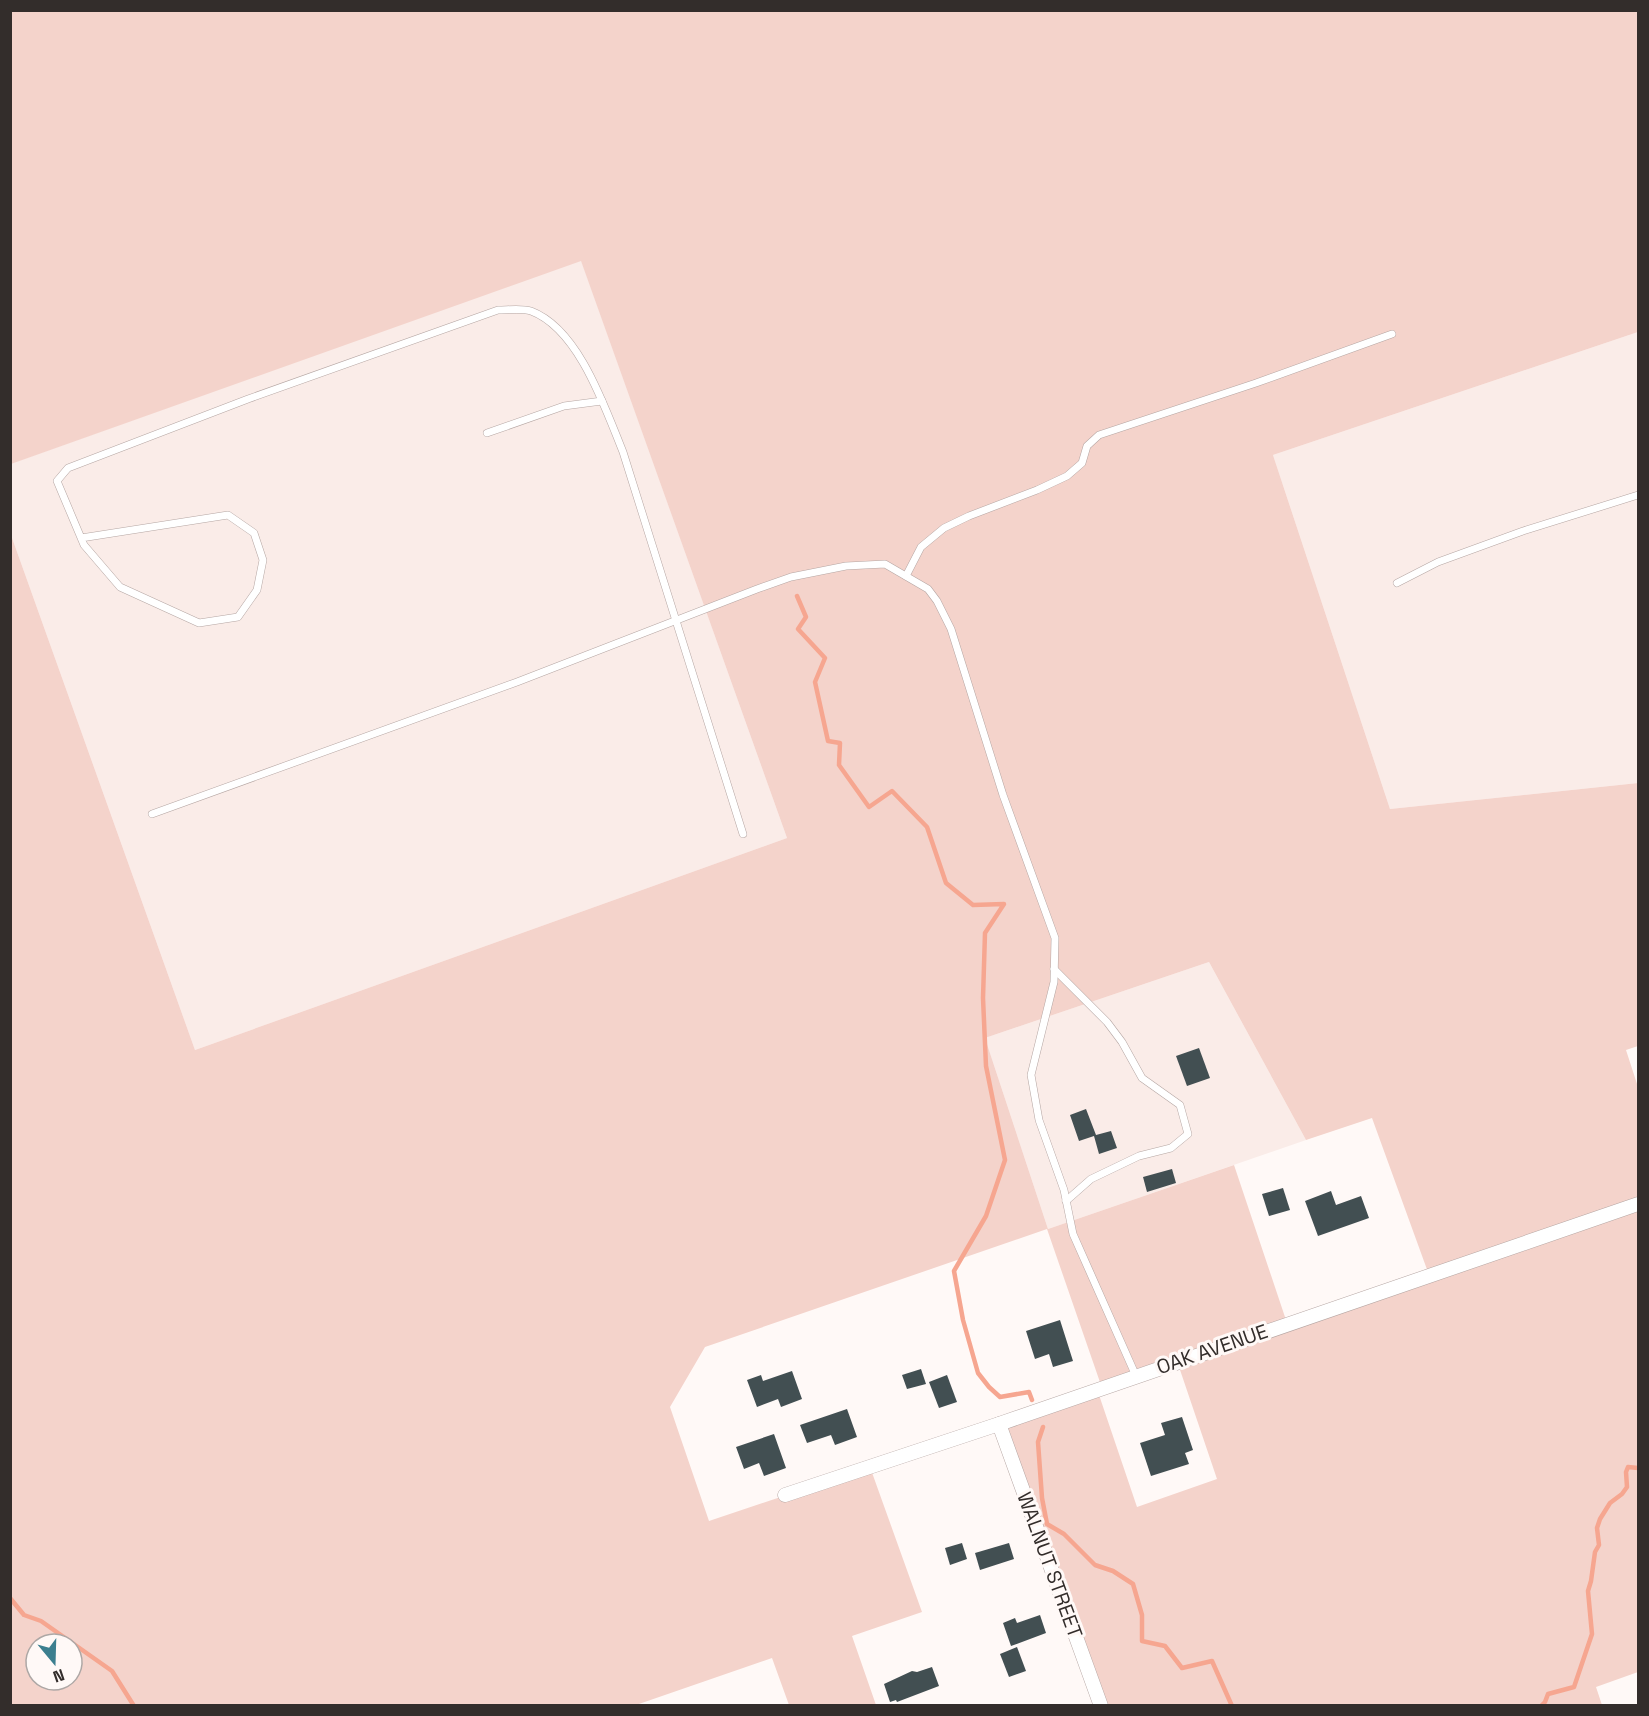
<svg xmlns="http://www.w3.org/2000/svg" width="1649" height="1716" viewBox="0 0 1649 1716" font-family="'Space Grotesk',sans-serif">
<rect width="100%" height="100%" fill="#fff9f7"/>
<g fill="#faece8">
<polygon points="581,260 787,838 195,1050 11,535 10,464"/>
<polygon points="1638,332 1638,783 1390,809 1273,455"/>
<polygon points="1209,962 1306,1140 1048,1229 985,1038"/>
</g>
<path fill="#f4d3cb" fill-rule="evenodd" d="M10,11h1628v321l-365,123 117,354 248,-26v263l-12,4 12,37v585l-42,15 6,18h-501l-102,-281 98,-35 40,118 80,-28 -40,-118 -75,27 -55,-159 -342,118 -35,60 39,114 161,-54 52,145 -70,24 24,69h-87l-17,-47 -136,47h-625v-1170l184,515 592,-212 -206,-577 -570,203zM1209,962l97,178 66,-22 57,157 -142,48 -53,-158 -186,64 -63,-191zM36,1644h36v36h-36z"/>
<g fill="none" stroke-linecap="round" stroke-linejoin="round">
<g stroke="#f6a690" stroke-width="4.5">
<polyline points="797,596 806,617 798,629 825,658 815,682 828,741 840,743 839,765 869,807 892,791 927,827 946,883 973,905 1004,904 985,933 983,998 986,1066 1005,1160 986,1216 954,1271 963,1320 978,1373 989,1387 1000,1397 1029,1392 1032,1400"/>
<polyline points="1043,1427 1038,1442 1042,1498 1047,1524 1064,1534 1095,1565 1113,1571 1133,1584 1142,1615 1142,1641 1165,1646 1182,1668 1212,1661 1232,1706"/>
<polyline points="10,1598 24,1615 41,1621 112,1671 134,1706"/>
<polyline points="1541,1706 1545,1702 1548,1694 1574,1687 1592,1634 1588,1591 1591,1581 1595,1552 1599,1545 1597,1528 1600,1519 1610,1503 1622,1494 1627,1487 1626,1472 1628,1467 1638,1468"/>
</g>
</g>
<g fill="#424f52">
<polygon points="1199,1048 1210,1078 1187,1086 1176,1056"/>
<polygon points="1086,1109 1096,1135 1111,1131 1117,1148 1099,1154 1094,1136 1079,1141 1070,1115"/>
<polygon points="1172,1169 1176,1183 1147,1192 1143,1177"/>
<polygon points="1283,1188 1290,1210 1269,1216 1262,1194"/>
<polygon points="1331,1191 1336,1205 1361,1196 1369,1218 1318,1236 1305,1201"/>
<polygon points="1060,1320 1073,1361 1053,1367 1049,1354 1035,1359 1026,1331"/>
<polygon points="921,1369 926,1384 907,1389 902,1375"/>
<polygon points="792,1371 802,1399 781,1407 778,1399 757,1407 747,1380 761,1375 763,1381"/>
<polygon points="947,1375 957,1402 939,1408 929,1382"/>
<polygon points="847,1409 857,1437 835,1445 831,1435 807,1443 800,1425"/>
<polygon points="1182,1417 1193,1450 1185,1453 1189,1464 1151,1476 1140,1443 1165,1435 1161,1423"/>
<polygon points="774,1434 786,1468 764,1476 759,1463 744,1469 736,1447"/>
<polygon points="962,1543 967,1559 950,1565 945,1548"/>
<polygon points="1009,1543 1014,1559 980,1570 975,1553"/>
<polygon points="1040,1615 1046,1633 1011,1646 1003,1623 1015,1618 1017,1623"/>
<polygon points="1017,1647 1026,1671 1009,1677 1000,1654"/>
<polygon points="932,1667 939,1686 897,1702 896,1700 890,1702 884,1684 912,1671 917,1672"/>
</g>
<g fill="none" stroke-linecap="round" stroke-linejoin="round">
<g stroke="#b5a6a3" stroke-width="8">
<g id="service">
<polyline points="487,433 564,406 602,401"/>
<path d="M81,538l147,-23 26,18 9,27 -6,30 -19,27 -39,6 -79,-36 -36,-42c-9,-21 -18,-43 -27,-64l11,-13 180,-69 250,-89c10,0 24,-2 33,1 48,18 74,97 92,141l120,382"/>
<polyline points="906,576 921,547 944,528 969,516 1037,490 1067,476 1082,463 1087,446 1099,435 1256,383 1392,334"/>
<polyline points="1397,583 1438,562 1523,531 1638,495"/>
<polyline points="152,814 517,682 757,589 791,577 846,566 885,564 928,589 937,601 951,629 1003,795 1055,938 1054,982 1031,1075 1039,1120 1064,1190 1073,1234 1136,1376"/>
<polyline points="1054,969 1107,1022 1122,1042 1142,1078 1180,1105 1188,1134 1171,1148 1139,1156 1091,1179 1066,1201"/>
</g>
</g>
<g stroke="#b5a6a3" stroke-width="15">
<g id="minor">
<polyline points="999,1424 1101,1706"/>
<polyline points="785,1495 999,1424 1638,1204"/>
</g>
</g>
<use href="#service" stroke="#fff" stroke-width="7"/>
<use href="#minor" stroke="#fff" stroke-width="14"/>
</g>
<g text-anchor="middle" stroke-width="6" stroke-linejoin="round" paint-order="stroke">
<g font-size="20" fill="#332d2b" stroke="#fff9f7">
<text transform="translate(1212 1349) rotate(-19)" y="7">OAK AVENUE</text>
<text transform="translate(1050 1565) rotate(70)" y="7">WALNUT STREET</text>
</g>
</g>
<rect width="1649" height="1716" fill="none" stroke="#332d2b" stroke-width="24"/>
<g transform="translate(54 1662) rotate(161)"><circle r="28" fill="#fff9f7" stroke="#ada7a5" stroke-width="1.5"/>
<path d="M0-4.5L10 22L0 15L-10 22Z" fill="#3c7f8f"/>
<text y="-9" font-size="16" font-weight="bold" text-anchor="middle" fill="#332d2b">N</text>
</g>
</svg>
